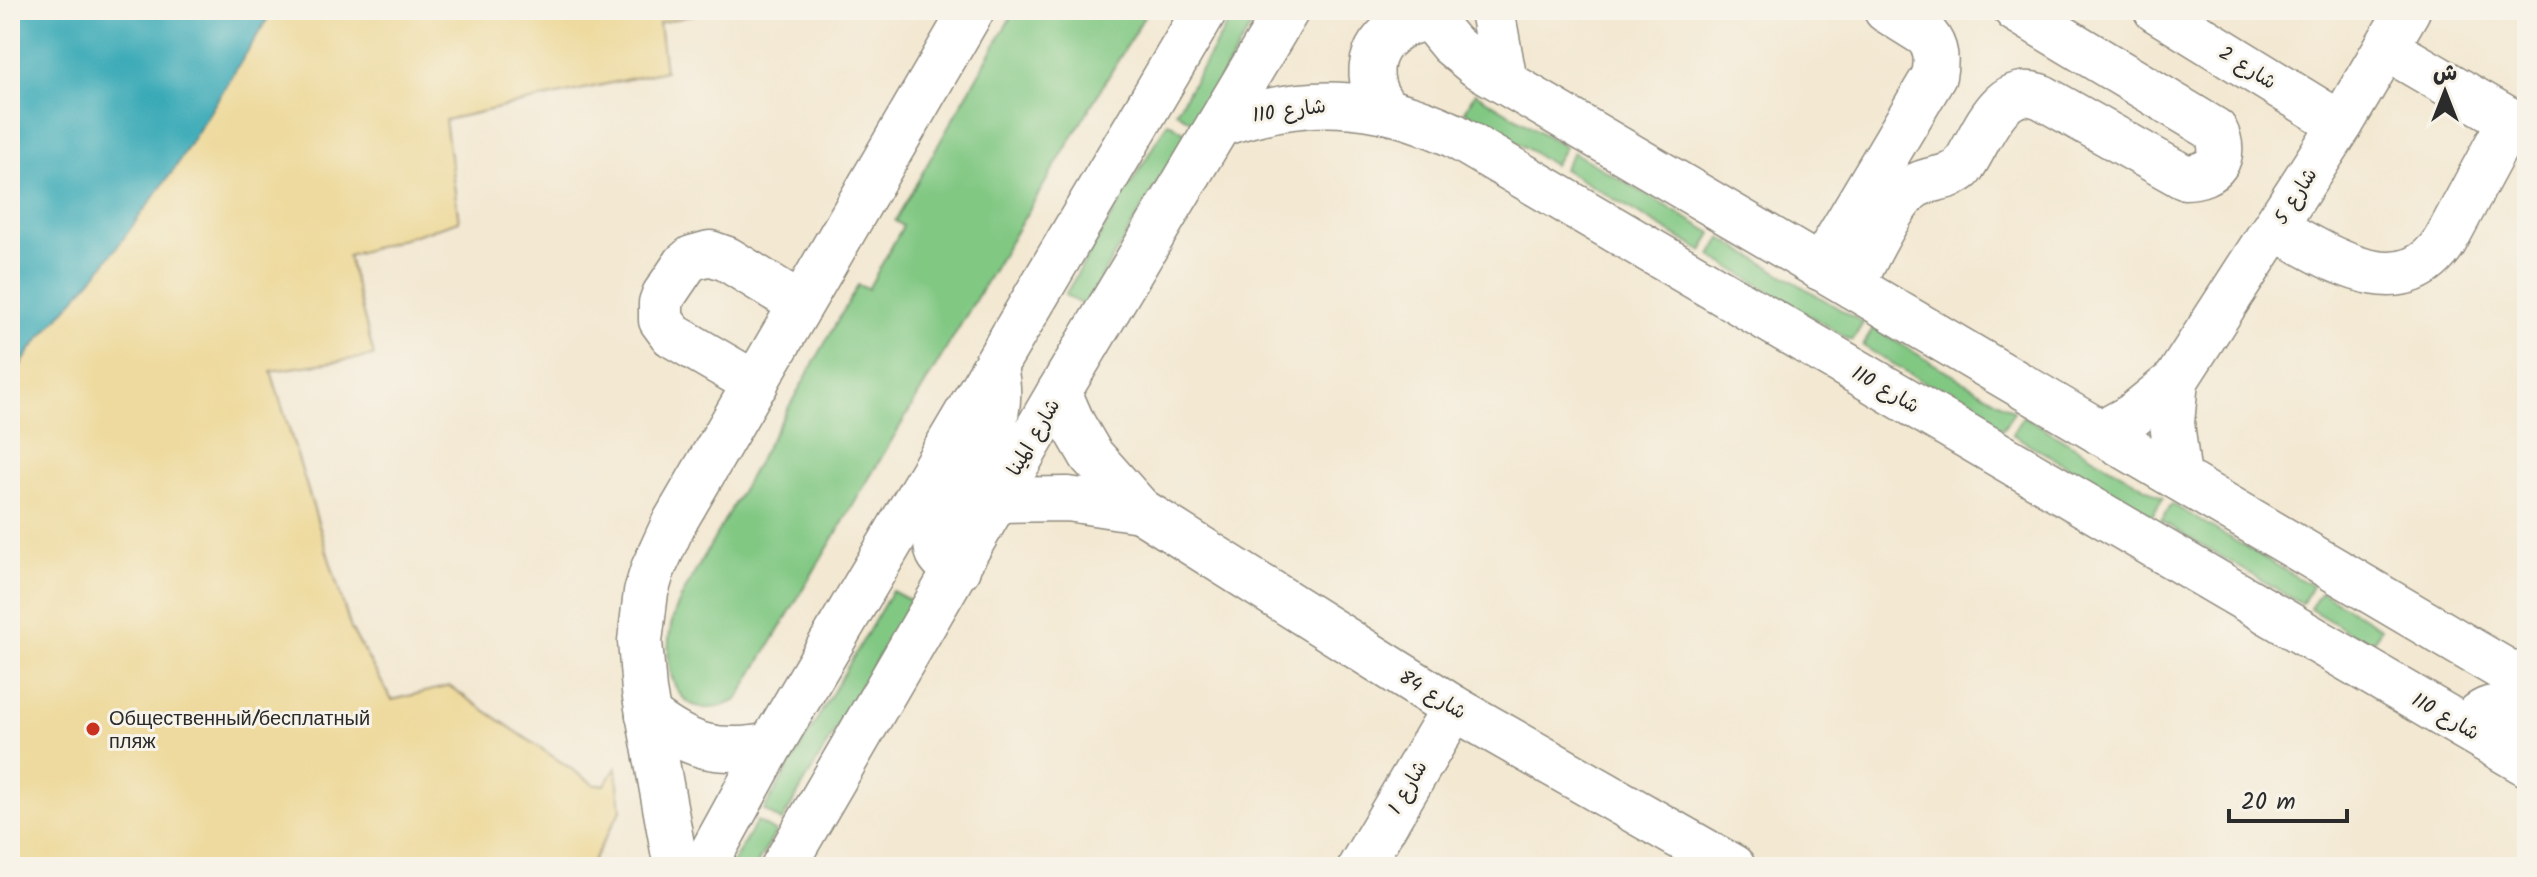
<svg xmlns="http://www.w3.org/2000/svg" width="2537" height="877" viewBox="0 0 2537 877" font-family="Kalam,'Playpen Sans Arabic',sans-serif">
<rect width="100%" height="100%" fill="#f7f3e8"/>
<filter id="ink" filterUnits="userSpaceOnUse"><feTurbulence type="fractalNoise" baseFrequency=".0125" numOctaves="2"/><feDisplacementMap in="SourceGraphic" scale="16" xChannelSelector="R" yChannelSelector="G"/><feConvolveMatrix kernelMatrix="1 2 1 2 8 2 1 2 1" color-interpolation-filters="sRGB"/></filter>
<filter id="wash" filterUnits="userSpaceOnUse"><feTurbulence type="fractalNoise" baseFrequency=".006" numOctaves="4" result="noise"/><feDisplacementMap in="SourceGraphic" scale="32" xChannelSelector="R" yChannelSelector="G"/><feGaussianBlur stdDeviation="1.8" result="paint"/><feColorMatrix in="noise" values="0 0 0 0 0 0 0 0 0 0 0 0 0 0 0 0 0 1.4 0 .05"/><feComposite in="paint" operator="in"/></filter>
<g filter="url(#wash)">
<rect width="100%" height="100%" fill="#f3e8d2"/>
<g fill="#81c883" stroke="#567a57" stroke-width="2">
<path d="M1015,10h133l-411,690c-58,29 -76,-26 -66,-74 4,-20 16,-39 26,-57l161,-284 10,4 35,-63 -8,-5z"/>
<polygon points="1236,10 1261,10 1194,123 1176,112"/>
<polygon points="1475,93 1565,147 1554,165 1465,111"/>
<polygon points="1168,122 1187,134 1084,306 1065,295"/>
<polygon points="1573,152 1712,233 1702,251 1563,169"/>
<polygon points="1721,238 1863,323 1852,341 1711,256"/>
<polygon points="1873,328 2014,411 2003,429 1863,346"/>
<polygon points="2023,416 2163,498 2152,516 2012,434"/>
<polygon points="2172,504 2312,586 2302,604 2161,521"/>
<polygon points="892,591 911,601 782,821 764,810"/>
<polygon points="2321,592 2381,628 2371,645 2310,609"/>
<polygon points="757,821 776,832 755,867 730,867"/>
</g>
<polygon fill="#eeda9e" stroke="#8c8264" stroke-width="2" points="273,10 715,10 659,23 665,71 445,120 459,221 348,256 374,356 271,371 351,629 392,700 449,686 595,785 605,785 616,768 621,810 589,867 10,867 10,381 32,348 103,266 175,168"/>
<polygon fill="#3aaab7" stroke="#326a71" stroke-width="2" points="10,10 273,10 175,168 103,266 32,348 10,381"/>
</g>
<g filter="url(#ink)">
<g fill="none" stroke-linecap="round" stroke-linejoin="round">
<g stroke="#8f8a7e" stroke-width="47">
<g id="minor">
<polyline points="1492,10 1505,82"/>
<polyline points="2156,10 2341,124"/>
<polyline points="2386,48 2527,130"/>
<path d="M2275,228c52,27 126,81 170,13l65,-121"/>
<path d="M1820,268l114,-192c3,-16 3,-28 -8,-41l-40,-25"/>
<path d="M1852,286c14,-25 40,-86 63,-100 15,-9 32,-6 46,-17 21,-28 36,-90 81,-72l142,80c30,0 45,-20 31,-47l-199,-120"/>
<polyline points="2176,380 2172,423 2179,478"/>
<polyline points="756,384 672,335 661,320 661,303 664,295 685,264 692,258 710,253 727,259 800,304"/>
<polyline points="1059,392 1073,424 1091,455 1140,510 1454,708 1733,867"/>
<polyline points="2101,433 2132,416 2176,380 2341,124 2408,10"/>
<polyline points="998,500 1068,499 1140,510"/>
<path d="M648,715c42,33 71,40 123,30"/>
<polyline points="676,867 644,691 640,641 646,592 653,569 674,523 972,10"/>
<polyline points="1360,867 1454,708"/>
</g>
</g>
<g stroke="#8f8a7e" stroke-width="47">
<g id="major">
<polyline points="1423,10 1451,44 1476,65 2527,683"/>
<path d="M1386,111c-4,-8 -10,-15 -12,-23 -12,-38 20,-67 55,-69"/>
<path d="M1221,124c82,-28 154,-27 232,11l1074,629"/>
<path d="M958,569c-17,-8 -25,-16 -21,-36 21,-57 75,-98 58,-164"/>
<path d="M2466,728c18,-24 36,-26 61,-11"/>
<polyline points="704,867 771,745 1205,10"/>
<polyline points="783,867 1059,392 1287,10"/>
</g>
</g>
<use href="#minor" stroke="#fff" stroke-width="44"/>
<use href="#major" stroke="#fff" stroke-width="44"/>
</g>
</g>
<circle fill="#c8321e" stroke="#f7f3e8" stroke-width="3" cx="93" cy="729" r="8"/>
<g text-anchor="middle" stroke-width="6" stroke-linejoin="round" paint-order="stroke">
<g font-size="20" fill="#2b2b2b" stroke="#f7f3e8">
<text transform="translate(2248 67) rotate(32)" y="7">شارع 2</text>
<text transform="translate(1289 110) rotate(-8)" y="7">شارع 110</text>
<text transform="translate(2295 196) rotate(-58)" y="7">شارع 5</text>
<text transform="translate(1886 389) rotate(30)" y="7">شارع 110</text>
<text transform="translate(1033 437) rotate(-60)" y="7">شارع المينا</text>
<text transform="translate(1433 694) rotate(32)" y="7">شارع 84</text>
<text transform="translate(2446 716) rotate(30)" y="7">شارع 110</text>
<text transform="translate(1407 787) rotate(-60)" y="7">شارع 1</text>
</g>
<g font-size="20" fill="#2b2b2b" stroke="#f7f3e8" text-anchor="start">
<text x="109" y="725">Общественный/бесплатный<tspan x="109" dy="23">пляж</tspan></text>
</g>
</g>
<rect width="2537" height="877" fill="none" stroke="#f7f3e8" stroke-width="40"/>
<g transform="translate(2445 92)" stroke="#f7f3e8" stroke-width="6" paint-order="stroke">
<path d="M0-6L14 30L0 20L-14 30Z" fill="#2b2b2b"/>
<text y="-12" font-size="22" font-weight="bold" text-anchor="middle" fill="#2b2b2b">ش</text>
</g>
<path d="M2229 809v12h118v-12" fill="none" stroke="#2b2b2b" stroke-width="4"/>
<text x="2241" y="809" font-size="24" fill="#2b2b2b" stroke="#f7f3e8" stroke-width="6" paint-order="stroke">20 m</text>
</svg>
